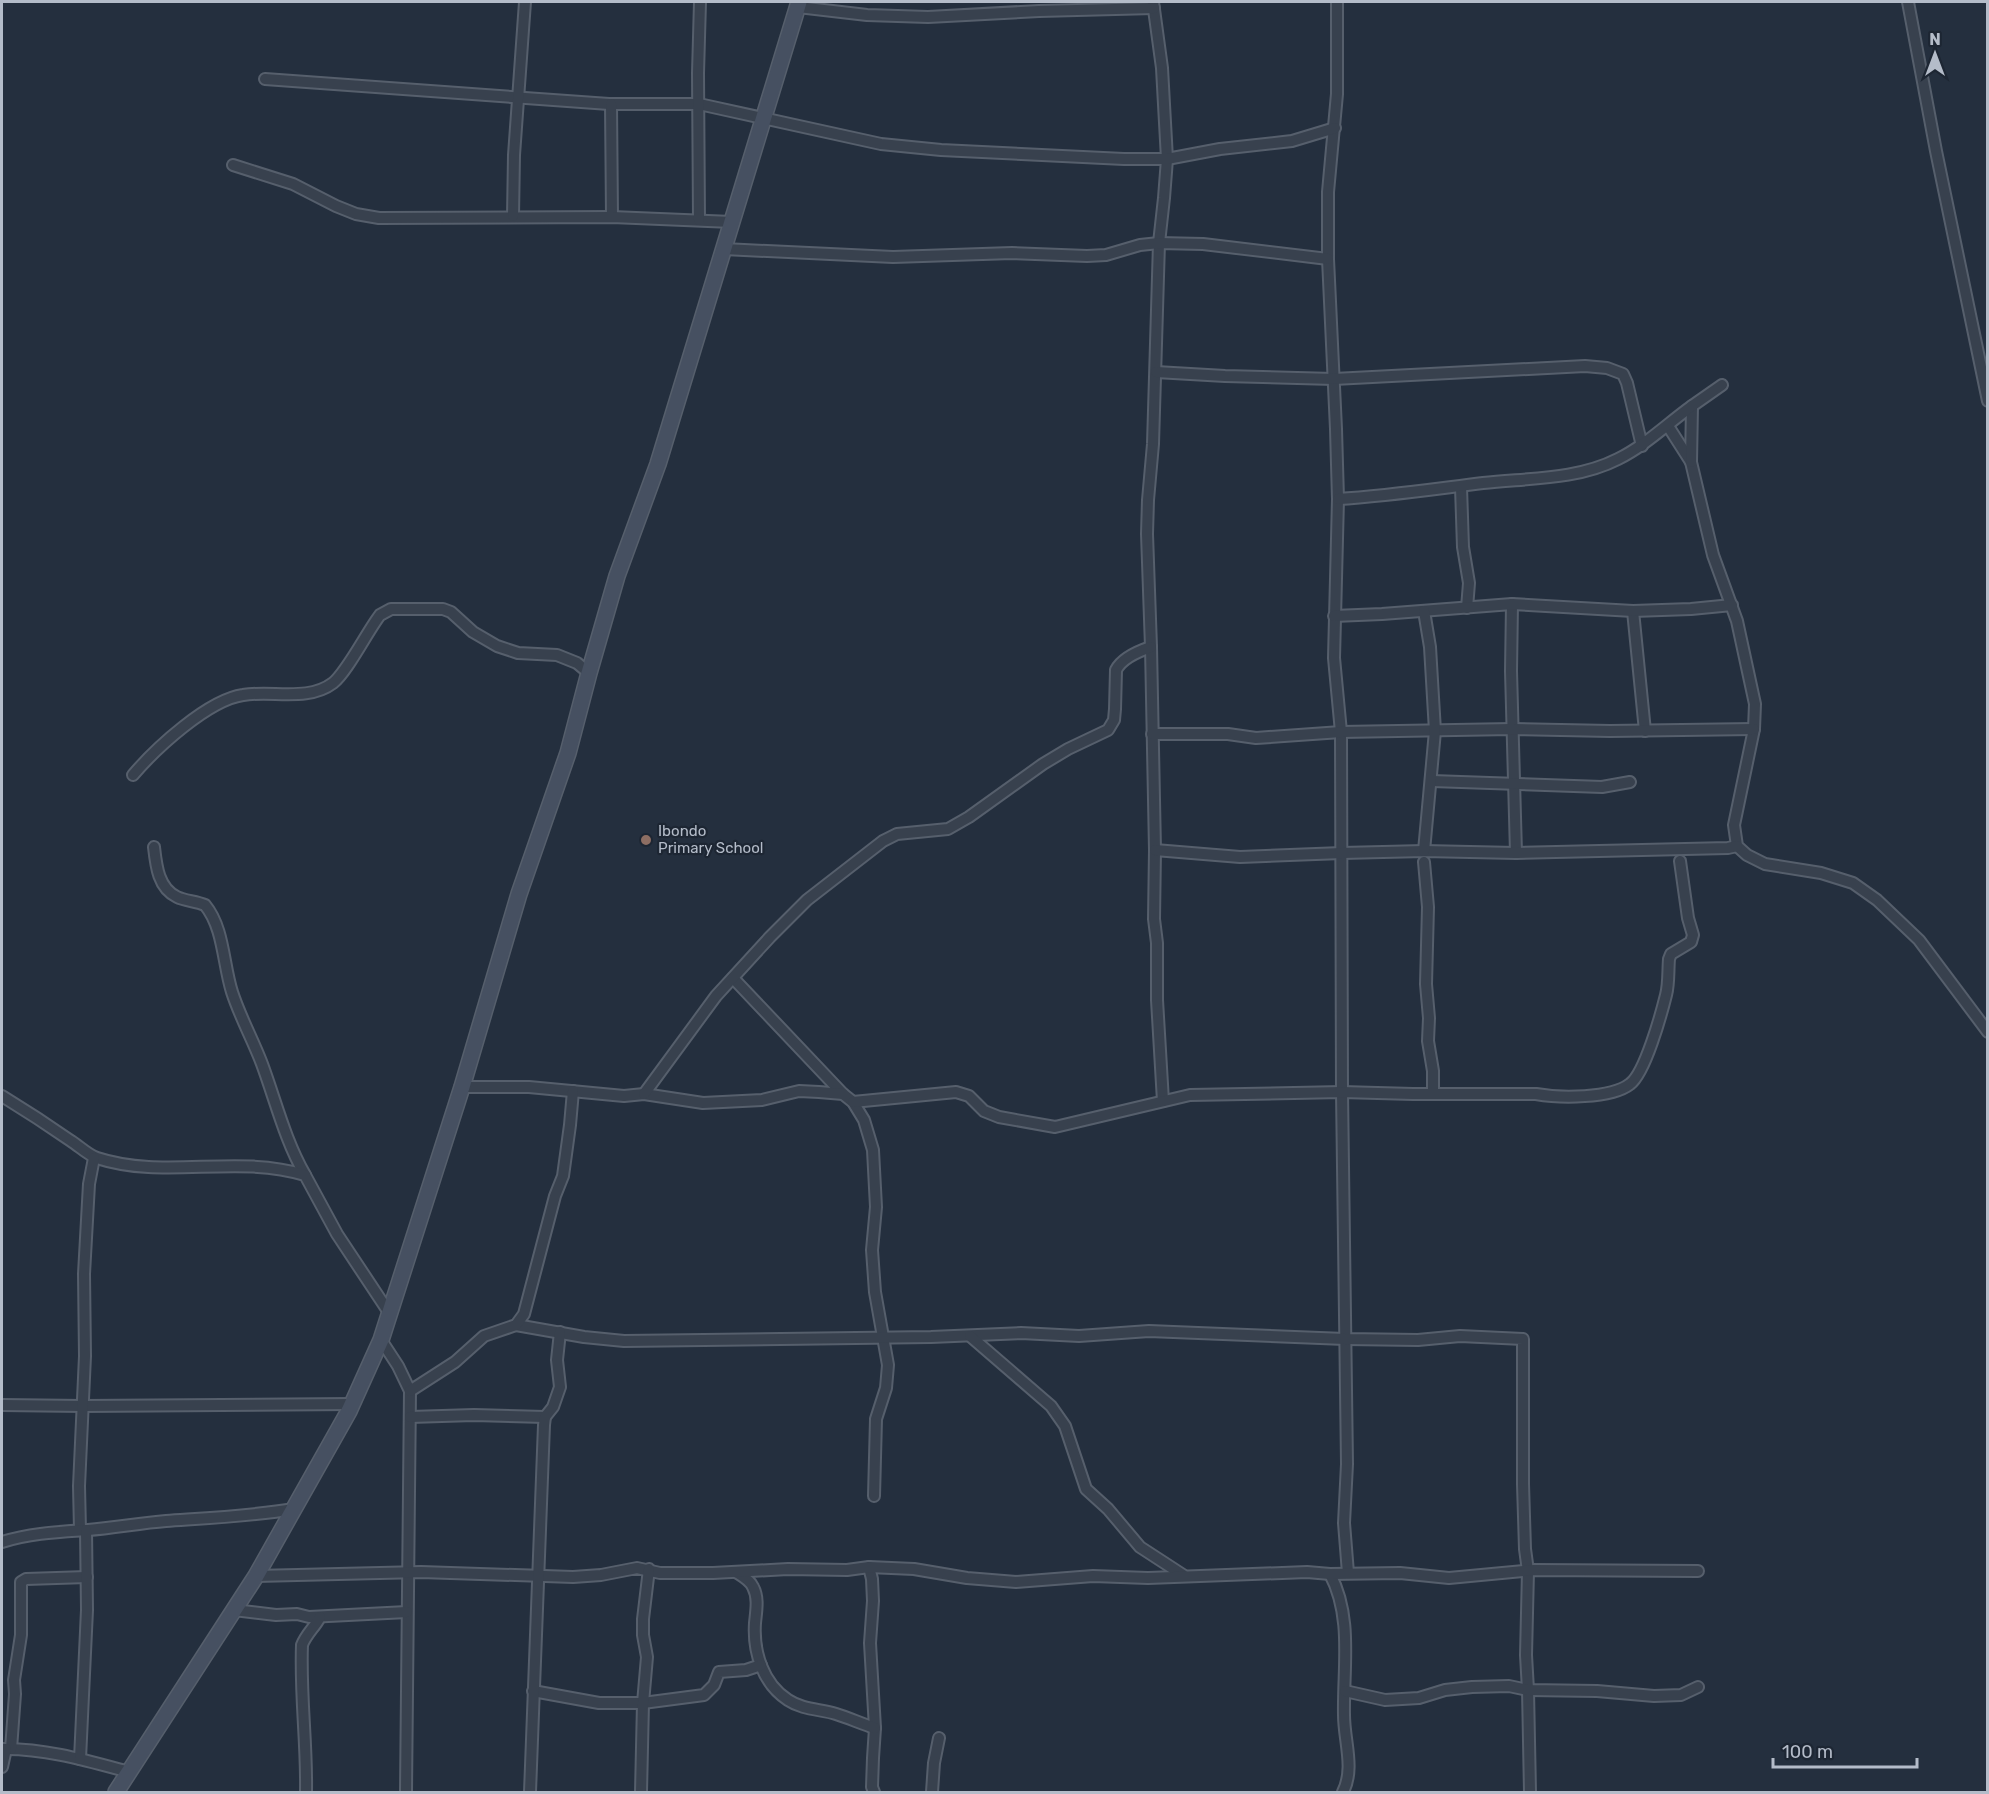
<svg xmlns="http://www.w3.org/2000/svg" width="1989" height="1794" viewBox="0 0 1989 1794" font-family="Rubik,sans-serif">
<rect width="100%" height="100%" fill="#242f3e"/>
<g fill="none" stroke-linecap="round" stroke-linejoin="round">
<g stroke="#565f6c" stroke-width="14">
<g id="minor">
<polyline points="1153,2 1162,68 1167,159 1164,198 1159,243 1153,444 1148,500 1147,534 1151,647 1155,850 1154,919 1157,943 1157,1000 1163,1101"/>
<polyline points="1337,2 1337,94 1328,192 1328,259 1336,429 1338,499 1334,658 1341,732 1342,1092 1347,1464 1344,1523 1348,1573"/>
<polyline points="1908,2 1936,151 1988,401"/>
<polyline points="798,7 867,15 928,17 1039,11 1154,8"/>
<polyline points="265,79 609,104 699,104 881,144 941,150 1124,159 1167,159 1220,149 1292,141 1335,128"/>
<polyline points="611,104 612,217"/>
<polyline points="233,165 293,184 336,206 356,214 379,218 612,217 732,222"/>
<polyline points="513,216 514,155 525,2"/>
<polyline points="699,220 698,73 700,2"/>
<polyline points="724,249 893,257 1012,253 1087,256 1106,255 1140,245 1159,243 1203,244 1328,259"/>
<polyline points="1156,372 1225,376 1334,379 1585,366 1607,368 1623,374 1627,383 1642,446"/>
<polyline points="1668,426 1691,462 1713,555 1737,621 1755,704 1754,729 1734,825 1737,846 1747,855 1765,864 1821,873 1853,883 1877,900 1919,940 1988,1032"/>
<polyline points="1691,462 1692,406"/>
<polyline points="1461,487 1463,547 1469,583 1467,608"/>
<path d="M1338,499c49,-3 96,-10 145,-16 45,-5 94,-3 135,-24 28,-14 49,-35 74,-53 10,-7 20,-14 30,-21"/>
<polyline points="1512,604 1511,671 1516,853"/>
<polyline points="1633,611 1645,731"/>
<polyline points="1334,616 1382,614 1512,604 1633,611 1691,609 1732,605"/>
<polyline points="1152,734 1228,734 1256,738 1341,732 1512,729 1610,731 1754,729"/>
<path d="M133,775c23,-27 75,-75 110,-80 29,-5 65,7 90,-12 14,-11 34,-51 47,-68l11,-6h52l8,3 22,20 24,14 21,7 39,2 20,8 12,10"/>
<polyline points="1432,781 1602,787 1630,782"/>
<path d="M154,847c2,18 4,41 23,50 8,4 19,4 28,8 19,23 18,59 27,87 8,25 21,48 30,72 14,38 23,76 43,111"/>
<polyline points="1155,850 1240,857 1342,853 1424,851 1516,853 1728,848 1737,846"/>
<polyline points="1424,851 1435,731 1430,647 1424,611"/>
<polyline points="1424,862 1428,907 1426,984 1429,1018 1428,1041 1433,1071 1433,1094"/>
<polyline points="733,978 843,1094"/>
<polyline points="462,1087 529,1087 624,1096 644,1094 703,1103 762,1100 799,1091 819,1092 843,1094 853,1102 864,1120 873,1150 876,1207 872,1250 875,1292 888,1365 886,1388 876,1419 874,1496"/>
<path d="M644,1094l72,-98 54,-59 37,-37 76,-59 14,-7 51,-5 21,-12 74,-53 25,-15 40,-19 6,-10 1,-11 1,-39c6,-12 23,-19 35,-23"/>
<path d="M2,1096c23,14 46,29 69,45 8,5 17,14 26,17 67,22 139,-4 208,17l32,59 51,77"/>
<path d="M853,1102l103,-10 13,4 15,15 15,6 56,10 135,-32 152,-3 71,2h123c23,4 75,5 94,-10 15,-11 31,-69 36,-89 3,-11 2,-24 3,-36l2,-5 20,-12 2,-7 -5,-17 -8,-57"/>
<polyline points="516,1325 584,1337 624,1341 931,1337 1021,1333 1079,1336 1149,1331 1345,1339 1418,1340 1460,1336 1523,1339 1523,1484 1525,1549 1528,1571 1526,1655 1528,1690 1530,1792"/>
<polyline points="970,1336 1051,1406 1065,1426 1086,1489 1108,1509 1140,1547 1183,1575"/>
<polyline points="381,1340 398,1366 410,1391 406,1792"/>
<polyline points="410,1391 455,1362 484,1336 516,1325 524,1314 555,1196 563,1176 570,1125 573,1091"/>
<polyline points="2,1405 83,1406 352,1404"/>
<polyline points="410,1417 474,1415 545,1417"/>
<polyline points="80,1530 79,1486 85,1356 84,1274 89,1184 94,1158"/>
<path d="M2,1542c29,-9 56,-10 86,-12 26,-2 52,-7 78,-9 43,-3 86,-5 128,-12"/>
<polyline points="869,1567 872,1579 873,1601 870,1643 875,1728 873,1758 872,1787 874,1792"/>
<path d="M736,1572c6,4 14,8 17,15 6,11 3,25 2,36 -2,29 8,61 33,77 15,10 32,9 48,14 13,4 26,10 39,14"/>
<path d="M1330,1574c23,43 13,94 14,141 0,26 11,53 -1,77"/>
<polyline points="256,1576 421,1572 573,1577 601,1575 637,1568 660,1573 713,1573 788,1569 847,1570 869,1567 914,1569 967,1578 1016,1582 1093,1576 1148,1578 1307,1572 1330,1574 1400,1573 1449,1578 1534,1570 1698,1571"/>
<polyline points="234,1610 276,1615 297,1614 309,1617 407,1612"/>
<polyline points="533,1691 599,1703 643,1703 704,1695 714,1685 719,1672 746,1670 761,1665"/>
<polyline points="1345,1691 1385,1700 1419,1698 1445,1690 1472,1687 1509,1686 1528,1690 1597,1691 1654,1696 1681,1695 1698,1687"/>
<path d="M2,1749c42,-1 86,12 127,23"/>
<polyline points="11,1749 15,1694 14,1680 21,1635 21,1582 26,1579 87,1577"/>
<polyline points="80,1759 87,1610 86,1530"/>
<polyline points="2,1767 6,1749"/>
<path d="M306,1792c1,-49 -6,-97 -4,-147 4,-11 13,-18 18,-28"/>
<polyline points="530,1792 544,1425 545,1417 553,1407 560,1387 557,1360 560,1332"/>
<polyline points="641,1792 643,1703 647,1657 643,1635 643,1619 649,1569"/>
<polyline points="932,1792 934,1763 939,1738"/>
</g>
</g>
<g stroke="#565f6c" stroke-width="18">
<polyline id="secondary" points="116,1792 256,1576 349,1411 381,1340 462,1087 519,894 568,753 589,673 617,576 658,464 799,2"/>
</g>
<use href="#minor" stroke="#38414e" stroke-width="10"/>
<use href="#secondary" stroke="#465061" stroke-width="15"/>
</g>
<circle fill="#8d6e63" stroke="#1d2633" stroke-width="2" cx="646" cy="840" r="6"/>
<g text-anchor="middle" stroke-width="4.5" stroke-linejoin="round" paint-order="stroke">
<g font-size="15" fill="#b4bcc9" stroke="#1d2633" text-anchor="start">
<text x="658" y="836">Ibondo<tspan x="658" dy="17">Primary School</tspan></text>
</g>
</g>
<rect width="1989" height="1794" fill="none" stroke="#b4bcc9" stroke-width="6"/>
<g transform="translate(1935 54)" stroke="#1d2633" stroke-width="4.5" paint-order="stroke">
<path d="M0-4.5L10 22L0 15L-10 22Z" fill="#b4bcc9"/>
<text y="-9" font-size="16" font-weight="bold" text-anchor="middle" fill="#b4bcc9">N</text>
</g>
<path d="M1773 1758v9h144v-9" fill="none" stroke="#b4bcc9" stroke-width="3"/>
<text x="1782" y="1758" font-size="18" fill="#b4bcc9" stroke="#1d2633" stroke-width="4.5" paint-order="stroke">100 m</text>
</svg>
